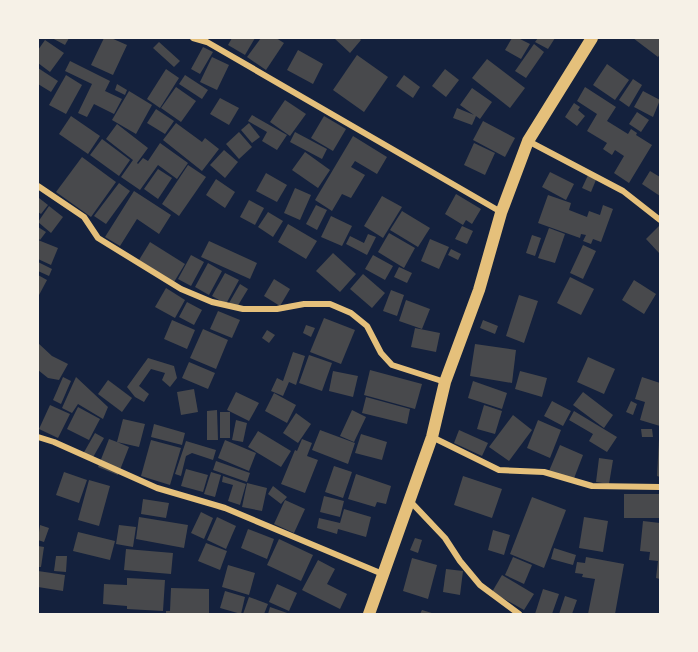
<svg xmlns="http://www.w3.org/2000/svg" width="698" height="652" viewBox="0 0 698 652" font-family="Roboto,sans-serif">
<rect width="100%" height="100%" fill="#14213d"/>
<g fill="#48494c">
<polygon points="52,38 69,38 65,45"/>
<polygon points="104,38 111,38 127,45 113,75 91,65"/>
<polygon points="232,38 255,38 245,55 228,45"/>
<polygon points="261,38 276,38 284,43 266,70 247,57"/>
<polygon points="334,38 359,38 361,40 350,53"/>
<polygon points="512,38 518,38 530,44 521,59 505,50"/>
<polygon points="538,38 555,38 548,49 535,42"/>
<polygon points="633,38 660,38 660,54 658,57"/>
<polygon points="45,40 64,53 50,72 38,63 38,50"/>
<polygon points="159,42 180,61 174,67 153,48"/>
<polygon points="534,44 544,52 526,78 515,71"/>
<polygon points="203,47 213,52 200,74 191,69"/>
<polygon points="298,50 323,64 313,84 287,70"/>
<polygon points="357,55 388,77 364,112 333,90"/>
<polygon points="212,57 229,65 217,90 200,82"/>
<polygon points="487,59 525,88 510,108 472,78"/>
<polygon points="70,61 110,81 105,91 122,99 114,114 94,104 87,117 78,113 92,84 65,71"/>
<polygon points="607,64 629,80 615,100 593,85"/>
<polygon points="38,68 58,81 51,92 38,84"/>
<polygon points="166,69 179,78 160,108 147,99"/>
<polygon points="445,69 459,80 446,97 432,86"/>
<polygon points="66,75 82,85 66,114 49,105"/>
<polygon points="185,75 208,90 202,99 179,84"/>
<polygon points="404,75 420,87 413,98 396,86"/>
<polygon points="633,79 642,85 629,107 619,100"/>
<polygon points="117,84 127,90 125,95 115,90"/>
<polygon points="176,87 196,101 181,122 161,108"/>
<polygon points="585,87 616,107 607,121 628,134 631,129 637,133 636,135 652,145 629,183 614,173 624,156 615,150 612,155 603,149 607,143 587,131 597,114 577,101"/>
<polygon points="472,88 492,102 480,119 476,116 472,125 453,118 457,108 474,115 460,105"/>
<polygon points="129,91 152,105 136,134 112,120"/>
<polygon points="643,91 660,100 653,117 634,107"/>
<polygon points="220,98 239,108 229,125 210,114"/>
<polygon points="285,100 306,114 290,136 270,122"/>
<polygon points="574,103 580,107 578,110 585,116 577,126 565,117"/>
<polygon points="156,109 174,121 165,134 147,123"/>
<polygon points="637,112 649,120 641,132 629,124"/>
<polygon points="252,115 287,135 277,150 262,141 267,132 248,121"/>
<polygon points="71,116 100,136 88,154 59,134"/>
<polygon points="324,116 346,129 333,151 311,138"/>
<polygon points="483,121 515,138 505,157 473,140"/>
<polygon points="176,123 202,142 205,138 219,149 202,171 163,140"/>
<polygon points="249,123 260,137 252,143 241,130"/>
<polygon points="117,124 148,148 137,163 138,164 143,158 148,161 160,143 188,163 177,179 158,165 140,190 121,177 133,160 106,139"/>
<polygon points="239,132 252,147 239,159 226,144"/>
<polygon points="295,132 327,149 322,159 290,142"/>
<polygon points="353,136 387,157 377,174 355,161 351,167 365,175 351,198 342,194 332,211 315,200"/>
<polygon points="102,139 130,160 119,176 90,155"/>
<polygon points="474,143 495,153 485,175 464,165"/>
<polygon points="224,150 238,162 225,178 210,165"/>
<polygon points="305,152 330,170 318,188 292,170"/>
<polygon points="82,157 116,182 91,217 56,192"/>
<polygon points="188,165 206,177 179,216 162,204"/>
<polygon points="158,169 172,178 158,199 144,189"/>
<polygon points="590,171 598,175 591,192 582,188"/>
<polygon points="650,171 660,177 660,196 642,184"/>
<polygon points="550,172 574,184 566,200 542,187"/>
<polygon points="266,173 287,185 277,202 256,191"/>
<polygon points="216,179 235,192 225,208 206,195"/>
<polygon points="119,183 130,191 106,224 94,216"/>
<polygon points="295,188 311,195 300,220 284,213"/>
<polygon points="134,191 171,215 159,234 137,219 120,246 105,237"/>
<polygon points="456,194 481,209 472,224 466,220 463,225 445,214"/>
<polygon points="548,195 571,203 569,210 587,217 589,211 600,215 603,205 613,209 601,242 593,239 591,244 583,241 586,235 581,234 580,238 538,223"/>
<polygon points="382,196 402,207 383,238 364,226"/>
<polygon points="39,198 48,205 41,214 38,212"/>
<polygon points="249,200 264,208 255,225 240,217"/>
<polygon points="316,205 327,210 317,230 306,224"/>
<polygon points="49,206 63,217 51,233 38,222"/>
<polygon points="402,211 430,228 418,247 390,230"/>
<polygon points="268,212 283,221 273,237 258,227"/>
<polygon points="331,216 352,226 342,246 321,237"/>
<polygon points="288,224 317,241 306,259 278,242"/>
<polygon points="660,225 660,254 646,239"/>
<polygon points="462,226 473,231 467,244 455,239"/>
<polygon points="38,227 46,232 40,240 38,238"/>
<polygon points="549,228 565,234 555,263 538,258"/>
<polygon points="389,233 415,248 404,268 378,252"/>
<polygon points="368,234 376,237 367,255 346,244 350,236 364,243"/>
<polygon points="532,235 541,238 535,256 526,253"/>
<polygon points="430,239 449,247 439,269 421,261"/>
<polygon points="38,240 58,248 51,265 38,259"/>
<polygon points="209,241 257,263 250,279 201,257"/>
<polygon points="150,242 185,264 174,282 139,260"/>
<polygon points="583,245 596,251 583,279 570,273"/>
<polygon points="451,249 461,254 458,260 448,255"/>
<polygon points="333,253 356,274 340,292 316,271"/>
<polygon points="191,255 204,262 191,286 178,279"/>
<polygon points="373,255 393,266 385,280 365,269"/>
<polygon points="38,262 52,269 49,276 38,271"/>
<polygon points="208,263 222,271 209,295 195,287"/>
<polygon points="399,267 412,273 407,283 394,277"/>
<polygon points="225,273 239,280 226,304 212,296"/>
<polygon points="363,274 385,293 372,308 350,289"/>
<polygon points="38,275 47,280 38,297"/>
<polygon points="570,277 594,289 581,315 557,303"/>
<polygon points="274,279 290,289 280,306 264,296"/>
<polygon points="634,280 656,294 644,314 622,300"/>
<polygon points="240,284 248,289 237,307 229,303"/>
<polygon points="166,288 185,300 175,318 155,307"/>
<polygon points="391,290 404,295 397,316 383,311"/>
<polygon points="519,295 538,301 524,343 506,336"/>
<polygon points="406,300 430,309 422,329 399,321"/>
<polygon points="187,302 202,310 194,325 179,317"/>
<polygon points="218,311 240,320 232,338 210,329"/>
<polygon points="324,318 355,330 341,364 310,352"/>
<polygon points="172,320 195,330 187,349 164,339"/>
<polygon points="483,320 498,326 495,334 480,328"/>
<polygon points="306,325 315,328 311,337 303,333"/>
<polygon points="415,328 440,333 436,352 411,347"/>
<polygon points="203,329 228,340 216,369 190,358"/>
<polygon points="267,330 275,335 269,343 262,338"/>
<polygon points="38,343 52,356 68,364 59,380 48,378 38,370"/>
<polygon points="475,344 516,350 512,383 470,376"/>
<polygon points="293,352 305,356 296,385 289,382 283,396 271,391 277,378 283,381"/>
<polygon points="309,355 332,363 322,391 299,383"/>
<polygon points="588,357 615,369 604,394 577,382"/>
<polygon points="148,358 174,366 177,378 170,387 162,380 165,373 151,369 139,386 149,394 144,402 135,397 127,387"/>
<polygon points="189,362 215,373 208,389 182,378"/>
<polygon points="370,370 422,384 415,409 364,395"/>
<polygon points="333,371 358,376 353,397 329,391"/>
<polygon points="520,371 547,378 542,397 515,389"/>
<polygon points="63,377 71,381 61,404 53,400"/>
<polygon points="76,377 108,407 103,419 78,404 72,413 62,408"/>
<polygon points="642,377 660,383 660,426 640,420 645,402 635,399"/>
<polygon points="108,380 132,398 122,412 98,394"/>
<polygon points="473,381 507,393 502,409 468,398"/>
<polygon points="194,389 198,412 181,415 177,392"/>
<polygon points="236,392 259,403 249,421 227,410"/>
<polygon points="583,392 613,415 604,428 573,405"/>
<polygon points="274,393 296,405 287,423 265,411"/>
<polygon points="366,397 410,409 407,424 362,413"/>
<polygon points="552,401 571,411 563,426 544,416"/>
<polygon points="631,401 637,404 633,415 626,412"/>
<polygon points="50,405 70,414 58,438 39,429"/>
<polygon points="484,405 502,411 495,434 477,429"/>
<polygon points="78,407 100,419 89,440 67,429"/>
<polygon points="217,410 218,440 207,440 207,411"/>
<polygon points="352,410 366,417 354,442 340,436"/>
<polygon points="574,411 617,437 607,452 589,441 593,434 569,420"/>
<rect x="220" y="412" width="10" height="26"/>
<polygon points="296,413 311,424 298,443 283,433"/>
<polygon points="513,415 532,430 509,461 489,447"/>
<polygon points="123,419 145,424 139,447 117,442 129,447 118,475 98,467 109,439 117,442"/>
<polygon points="236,420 247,423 243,442 232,440"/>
<polygon points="538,420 561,430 550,458 527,448"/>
<polygon points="154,424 185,433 182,445 151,437"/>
<polygon points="641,429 652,429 653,437 642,437"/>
<polygon points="320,430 355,443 348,464 312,450"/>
<polygon points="459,430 488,443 482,456 454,443"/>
<polygon points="258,431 291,451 281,467 248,447"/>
<polygon points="95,433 104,438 92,459 83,454"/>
<polygon points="361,434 387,442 382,460 355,453"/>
<polygon points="302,439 312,443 307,456 318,460 305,493 281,484 295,450 297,451"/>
<polygon points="151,440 181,448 170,485 141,476"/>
<polygon points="225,440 256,453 249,471 218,458"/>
<polygon points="659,440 660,440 660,477 657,476"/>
<polygon points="186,441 216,450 213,460 192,453 186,456 181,476 175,474"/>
<polygon points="560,445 583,455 573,481 549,471"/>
<polygon points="599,458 613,460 609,484 596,482"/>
<polygon points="216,461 250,473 247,482 213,470"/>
<polygon points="334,466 352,472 343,498 325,492"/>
<polygon points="186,469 208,475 203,492 181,486"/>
<polygon points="64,472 87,480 79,503 56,495"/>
<polygon points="211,472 221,475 215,497 204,494"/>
<polygon points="356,474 391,486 386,504 377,502 375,507 348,499"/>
<polygon points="223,476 246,484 240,505 228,501 233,485 222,482"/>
<polygon points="463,476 502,489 492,518 454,505"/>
<polygon points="89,480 110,486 99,526 78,520"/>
<polygon points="247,483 267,488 262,511 242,507"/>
<polygon points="273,486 287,497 281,504 268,494"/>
<rect x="624" y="494" width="36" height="24"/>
<polygon points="324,496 344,501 340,517 320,512"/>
<polygon points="532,497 566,510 544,568 510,554"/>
<polygon points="143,499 169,503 166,518 141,514"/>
<polygon points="285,500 305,509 294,533 274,524"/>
<polygon points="344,509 371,517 366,537 338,529 337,534 317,528 319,518 340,523"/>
<polygon points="201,512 213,518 204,539 191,533"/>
<polygon points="139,517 188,525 184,548 136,539"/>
<polygon points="217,517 236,526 226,549 207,540"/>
<polygon points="584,517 608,521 603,552 579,548"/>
<polygon points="643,521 660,523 660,579 656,578 658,561 649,560 650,552 640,551"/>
<polygon points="40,525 49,528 44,542 38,540"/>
<polygon points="119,525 136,527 133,547 116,544"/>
<polygon points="248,529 274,539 267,559 241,548"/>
<polygon points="493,530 510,535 504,555 488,550"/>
<polygon points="78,532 115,541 110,560 73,551"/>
<polygon points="415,538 422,540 418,553 410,550"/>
<polygon points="279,539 313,555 301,581 267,565"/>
<polygon points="206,543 227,551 220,570 198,561"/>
<polygon points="38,546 44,547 41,567 38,567"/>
<polygon points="554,548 576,555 573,565 551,559"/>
<polygon points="126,549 173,553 171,574 124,570"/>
<polygon points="56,556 67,556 66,572 54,571"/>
<polygon points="513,557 532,565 524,584 505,575"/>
<polygon points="586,557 624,564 615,614 588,614 595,579 582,577 583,574 575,573 577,562 585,563"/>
<polygon points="412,558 437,565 428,599 403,591"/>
<polygon points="318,560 335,569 327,584 347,594 340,609 302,590"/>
<polygon points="228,565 255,573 249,595 222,587"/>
<polygon points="446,569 463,571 460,595 443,592"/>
<polygon points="38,571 65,575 63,591 38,587"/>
<polygon points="502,575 534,594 524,610 492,592"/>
<polygon points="127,578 165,580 163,611 127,609 127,606 103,604 104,584 127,585"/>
<polygon points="277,584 297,593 289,611 269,602"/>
<polygon points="171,588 209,589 209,614 166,614 166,611 170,611"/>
<polygon points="543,589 559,594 552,614 535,614"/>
<polygon points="225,591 245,597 241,614 220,608"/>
<polygon points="565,596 577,600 572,614 559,614"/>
<polygon points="249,597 268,604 264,614 243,614"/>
<polygon points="270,607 290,614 268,614"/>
<polygon points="422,610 435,614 420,614"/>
</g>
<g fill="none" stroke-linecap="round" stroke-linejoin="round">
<g stroke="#e5c07b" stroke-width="6">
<polyline points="193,38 207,42 501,212"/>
<polyline points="528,141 623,191 660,220"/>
<polyline points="38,186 84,217 98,238 181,289 212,302 243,309 277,309 304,304 330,304 351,313 367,326 381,353 392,365 445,382"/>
<polyline points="38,437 54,442 157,488 225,508 385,575"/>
<polyline points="432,437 499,470 544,472 592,486 660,487"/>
<polyline points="410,501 445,538 460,561 480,585 519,614"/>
</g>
<polyline stroke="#e5c07b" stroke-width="12" points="369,614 432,437 445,382 479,290 501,213 528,141 592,38"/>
</g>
<rect width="698" height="652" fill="none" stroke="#f6f1e7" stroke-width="78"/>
</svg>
